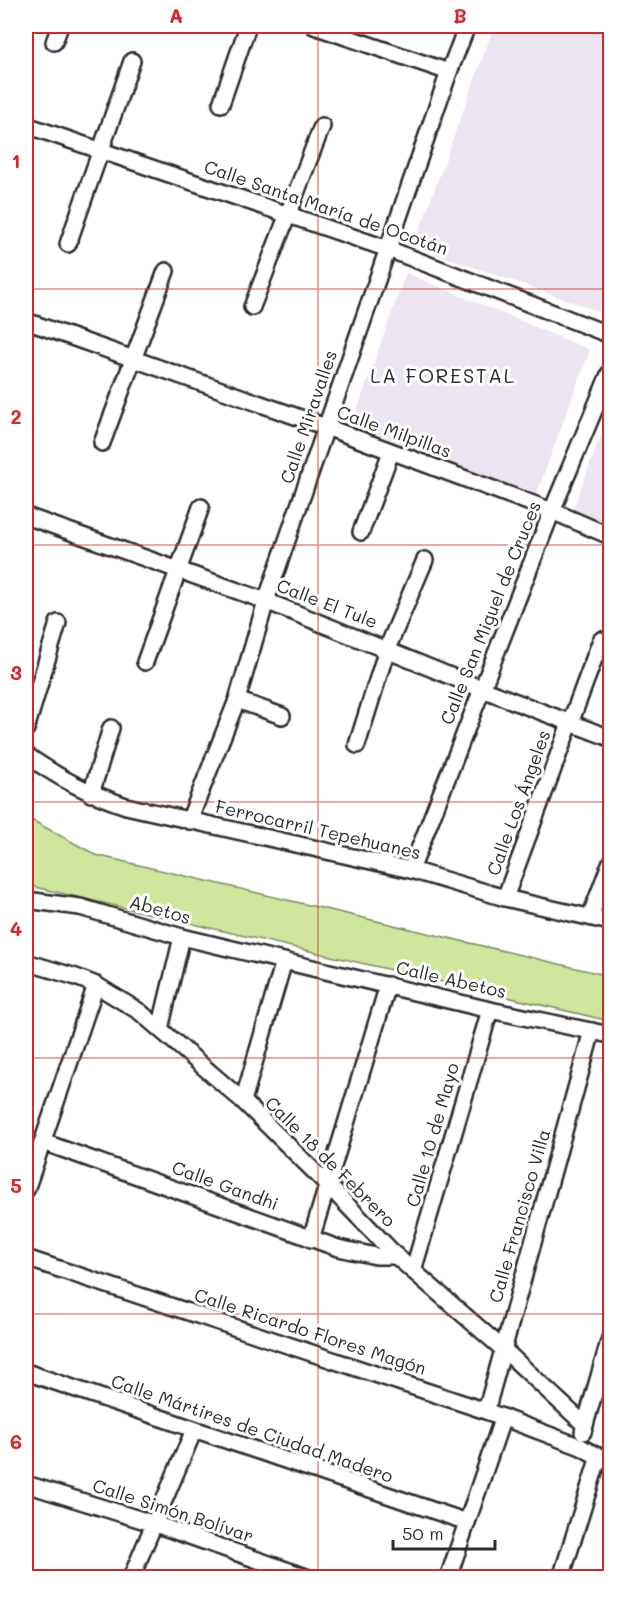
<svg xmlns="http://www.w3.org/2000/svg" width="636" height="1603" viewBox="0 0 636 1603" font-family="Mali,sans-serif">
<rect width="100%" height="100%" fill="#fff"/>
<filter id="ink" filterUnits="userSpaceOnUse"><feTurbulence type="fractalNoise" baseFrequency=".0167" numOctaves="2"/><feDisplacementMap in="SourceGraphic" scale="12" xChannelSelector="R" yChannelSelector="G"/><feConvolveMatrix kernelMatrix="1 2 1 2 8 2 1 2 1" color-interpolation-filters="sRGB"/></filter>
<g filter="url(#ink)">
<g fill="#ede4f1">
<polygon points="494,26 610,26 610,301 606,314 414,246"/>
<polygon points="406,273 590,350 536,495 352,424"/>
<polygon points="610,412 610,526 572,511"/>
</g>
<polygon fill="#cfe69c" stroke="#7d8864" stroke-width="1.5" points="26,817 96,855 610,976 610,1021 26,885"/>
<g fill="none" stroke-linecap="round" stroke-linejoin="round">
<g stroke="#2b2b2b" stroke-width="20">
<g id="street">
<polyline points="314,26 449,72"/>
<polyline points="54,42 60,26"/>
<polyline points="221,104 248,26"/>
<polyline points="26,125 388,249 610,335"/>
<polyline points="68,244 132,61"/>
<polyline points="252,307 322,126"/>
<polyline points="26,321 326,427 552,511 610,536"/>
<polyline points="102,443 166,271"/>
<polyline points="26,516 266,601 482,689 610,738"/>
<polyline points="361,532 391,452"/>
<polyline points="145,662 201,507"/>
<polyline points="237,700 282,716"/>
<polyline points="26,729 58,623"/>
<polyline points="357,745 387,649 425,560"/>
<path d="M26,755c35,24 59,37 100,51l285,64 94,28 105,24"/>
<polyline points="91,794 111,728"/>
<polyline points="189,821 237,700 266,601 449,72 467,26"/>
<polyline points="411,870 552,511 610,372"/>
<polyline points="505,898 601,640"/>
<polyline points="26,900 80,907 182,937 490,1010 610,1035"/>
<polyline points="590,917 610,864"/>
<polyline points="26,962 76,977 96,985 140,1012 243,1101 328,1185 396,1256 503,1349 585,1425"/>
<polyline points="160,1029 182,937"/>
<polyline points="243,1101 284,961"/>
<polyline points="43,1142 338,1248 376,1256 396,1256"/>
<polyline points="26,1190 96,985"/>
<polyline points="311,1239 388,985"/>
<polyline points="26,1258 486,1411 581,1447 610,1463"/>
<polyline points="413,1271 490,1010"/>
<polyline points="26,1372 467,1522"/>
<polyline points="486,1411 592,1031"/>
<polyline points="583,1432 610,1338"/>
<polyline points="26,1484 155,1524 309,1578"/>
<polyline points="131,1578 194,1430"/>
<polyline points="448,1578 503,1417"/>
<polyline points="561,1578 599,1456"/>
</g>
</g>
<use href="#street" stroke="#fff" stroke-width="15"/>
</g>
</g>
<path fill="none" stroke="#d62828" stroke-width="1.5" stroke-opacity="0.55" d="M318,26v1552M26,289h584M26,545h584M26,802h584M26,1058h584M26,1314h584"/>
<g text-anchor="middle" stroke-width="6" stroke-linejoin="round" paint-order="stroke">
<g font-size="18" fill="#2b2b2b" stroke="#fff">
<text transform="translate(326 208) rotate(19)" y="6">Calle Santa María de Ocotán</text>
<text transform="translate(309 417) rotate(-71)" y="6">Calle Miravalles</text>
<text transform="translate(394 432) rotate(20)" y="6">Calle Milpillas</text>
<text transform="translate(327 604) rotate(21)" y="6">Calle El Tule</text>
<text transform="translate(491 613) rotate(-68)" y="6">Calle San Miguel de Cruces</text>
<text transform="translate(519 803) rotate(-70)" y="6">Calle Los Ángeles</text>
<text transform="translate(318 830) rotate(13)" y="6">Ferrocarril Tepehuanes</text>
<text transform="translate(160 910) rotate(16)" y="6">Abetos</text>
<text transform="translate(451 980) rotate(13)" y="6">Calle Abetos</text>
<text transform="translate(433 1135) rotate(-74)" y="6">Calle 10 de Mayo</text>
<text transform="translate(330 1162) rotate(45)" y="6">Calle 18 de Febrero</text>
<text transform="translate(225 1186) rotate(20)" y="6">Calle Gandhi</text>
<text transform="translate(520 1216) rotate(-74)" y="6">Calle Francisco Villa</text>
<text transform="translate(310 1332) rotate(18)" y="6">Calle Ricardo Flores Magón</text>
<text transform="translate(252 1429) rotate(19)" y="6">Calle Mártires de Ciudad Madero</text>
<text transform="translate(173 1511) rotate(18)" y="6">Calle Simón Bolívar</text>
</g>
<g font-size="20" letter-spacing="1.5" fill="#2b2b2b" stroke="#fff">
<text x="443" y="383">LA FORESTAL</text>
</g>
</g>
<rect width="636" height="1603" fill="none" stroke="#fff" stroke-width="66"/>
<path d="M393 1540v9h102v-9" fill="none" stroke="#2b2b2b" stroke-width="3"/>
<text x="402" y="1540" font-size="18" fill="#2b2b2b" stroke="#ffffff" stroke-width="4.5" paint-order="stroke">50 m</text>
<rect x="33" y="33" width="570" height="1537" fill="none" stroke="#d62828" stroke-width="2"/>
<g font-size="20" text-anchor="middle" font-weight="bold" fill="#d62828">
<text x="176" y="23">A</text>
<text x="460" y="23">B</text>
<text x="16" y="168">1</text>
<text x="16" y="424">2</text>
<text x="16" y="680">3</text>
<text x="16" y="936">4</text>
<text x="16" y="1193">5</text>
<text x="16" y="1449">6</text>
</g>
</svg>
